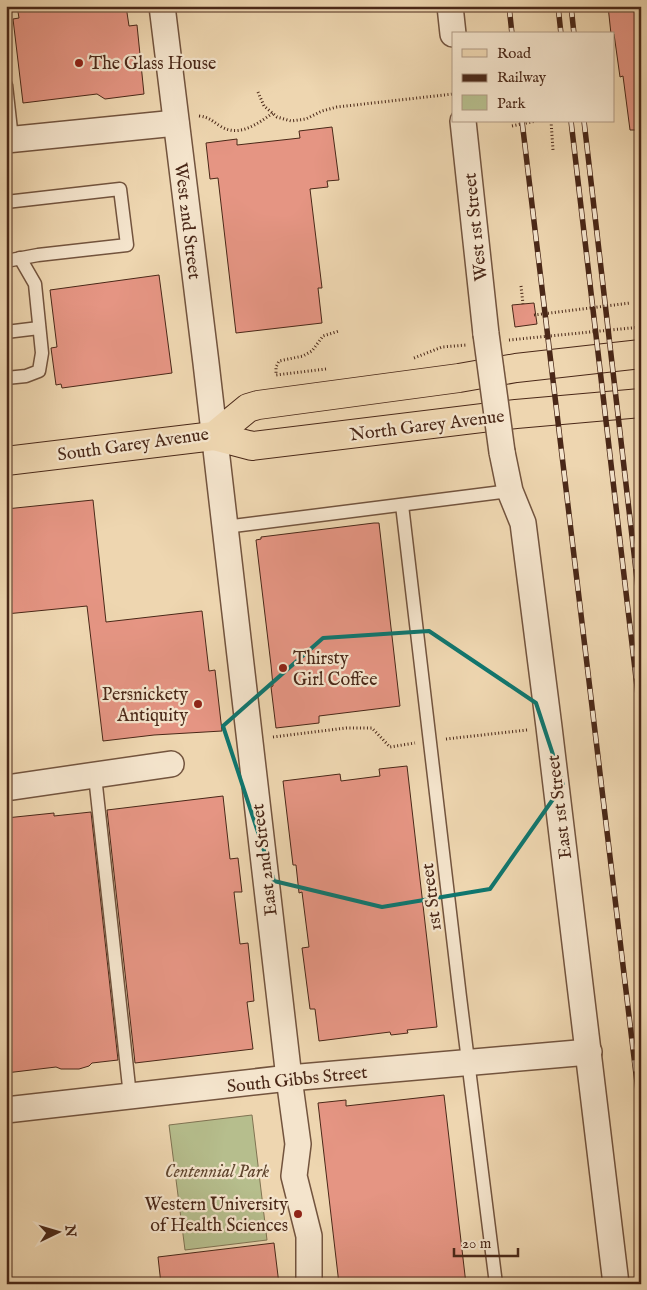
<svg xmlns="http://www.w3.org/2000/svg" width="647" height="1290" viewBox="0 0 647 1290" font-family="'IM FELL English',serif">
<rect width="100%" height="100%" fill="#eed6b0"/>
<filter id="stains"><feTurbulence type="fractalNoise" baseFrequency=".004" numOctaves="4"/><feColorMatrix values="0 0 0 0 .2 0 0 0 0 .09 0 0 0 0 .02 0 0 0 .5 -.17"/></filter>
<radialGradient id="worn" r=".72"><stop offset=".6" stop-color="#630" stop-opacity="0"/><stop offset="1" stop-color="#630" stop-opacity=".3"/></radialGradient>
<polygon fill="#b6be8d" stroke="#807352" points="252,1115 267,1240 185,1250 169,1125"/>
<g fill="#e59583" stroke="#4a2818">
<polygon points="17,6 126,6 129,26 137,25 144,94 105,99 97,94 23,103 13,19 19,18"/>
<polygon points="608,6 641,6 641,130 630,130 623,76 620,77 614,34 611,34"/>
<polygon points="332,127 339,180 327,181 328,187 310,189 322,288 318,288 322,323 236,333 218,178 210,179 206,143 237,139 237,145 300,138 299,131"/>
<polygon points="159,275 172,373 62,388 61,384 56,385 51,348 57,347 50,290"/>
<polygon points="534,303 537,324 515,327 512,305"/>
<polygon points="93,500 106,622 202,611 209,671 215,670 222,731 154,735 103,741 87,606 6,614 6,509"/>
<polygon points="374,523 379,523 400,706 319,716 319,723 276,728 271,687 273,686 271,665 256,540 261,539 261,537"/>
<polygon points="407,766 437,1027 407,1030 408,1033 391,1035 390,1032 319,1041 315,1009 310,1009 302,948 309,947 302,892 299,893 296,865 293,865 283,781 340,774 341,781 380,776 379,769"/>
<polygon points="223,796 230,859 238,858 242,892 234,892 240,944 248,943 254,1001 247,1002 253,1049 135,1063 107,810"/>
<polygon points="91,812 118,1060 92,1063 89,1066 79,1069 61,1069 56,1067 6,1073 6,818 54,813 54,816"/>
<polygon points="444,1095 466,1284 339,1284 318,1103 346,1100 346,1106"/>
<polygon points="274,1243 279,1284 161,1284 158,1257"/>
</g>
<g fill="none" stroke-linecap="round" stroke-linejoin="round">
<g stroke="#73543e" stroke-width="15">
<g id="lane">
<polyline points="6,85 12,139"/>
<polyline points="6,202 120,189 127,245 38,255 6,261"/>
<polyline points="6,332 39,328"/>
<polyline points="6,378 26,376 39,371 42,353 35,284 20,258"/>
<polyline points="402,505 460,997 496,1284"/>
<polyline points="225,527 510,491"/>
<polyline points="95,776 130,1096"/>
</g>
</g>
<g stroke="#73543e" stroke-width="28">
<g id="street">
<polyline points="162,6 206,363 289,1078 298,1144 294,1176 309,1236 309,1284"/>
<polyline points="450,6 453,34"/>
<polyline points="463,121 486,334"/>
<polyline points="6,140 176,123"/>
<polyline points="502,452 510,491 523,523 549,727 616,1284"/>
<polyline points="6,788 171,764"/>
<polyline points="6,1110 289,1078 589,1052"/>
</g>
</g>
<g stroke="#4a2818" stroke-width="30">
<g id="primary">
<polyline points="214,436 252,446 516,414 641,403"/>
<polyline points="6,461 214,436 248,408 258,405 459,378 516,368 641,354"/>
</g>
</g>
<g stroke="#4a2818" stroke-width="3" stroke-dasharray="1 2.5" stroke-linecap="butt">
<polyline points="258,92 264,106 277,117 291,121 306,119 322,111 337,107 453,94"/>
<path d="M199,116c10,1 13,5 21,10 19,12 37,-2 53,-13"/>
<polyline points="551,121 553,150"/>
<polyline points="512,126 536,121"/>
<polyline points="521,286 523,304"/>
<polyline points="638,288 637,265 641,264"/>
<polyline points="509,340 641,327"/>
<polyline points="414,358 442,347 466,345"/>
<polyline points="326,369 276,375 276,367 279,361 303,356 312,351 323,336 339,331"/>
<polyline points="273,737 346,728 372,728 390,747 415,743"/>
<polyline points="446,739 527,730"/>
</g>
<use href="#lane" stroke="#f4e4cc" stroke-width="12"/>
<use href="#street" stroke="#f4e4cc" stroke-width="25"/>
<use href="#primary" stroke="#eed6b0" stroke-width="28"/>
<g stroke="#4a2818" stroke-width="5.5">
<g id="rail">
<polyline points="509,6 512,34"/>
<polyline points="558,6 561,34"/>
<polyline points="571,6 574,34"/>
<polyline points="522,121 641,1116"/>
<polyline points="571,121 641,721"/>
<polyline points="584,121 641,614"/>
</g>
</g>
<use href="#rail" stroke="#f4e4cc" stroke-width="4" stroke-dasharray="11" stroke-linecap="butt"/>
<g stroke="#73543e" stroke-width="28" stroke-linecap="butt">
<polyline id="street-bridge" points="486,334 502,452"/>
</g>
<polyline stroke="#4a2818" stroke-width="3" stroke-dasharray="1 2.5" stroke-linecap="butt" points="534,315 630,303"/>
<use href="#street-bridge" stroke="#f4e4cc" stroke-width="25"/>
</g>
<path fill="none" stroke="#0f766e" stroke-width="4" stroke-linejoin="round" d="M429,631l107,72 27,82 -73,104 -108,18 -108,-26 -51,-155 100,-88z"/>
<g fill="#8f2418" stroke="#f4e4cc" stroke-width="2">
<circle cx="79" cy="63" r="5"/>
<circle cx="283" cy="668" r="5"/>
<circle cx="198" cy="704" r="5"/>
<circle cx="298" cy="1214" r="5"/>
</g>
<g text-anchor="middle" stroke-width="4.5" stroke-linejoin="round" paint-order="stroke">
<g font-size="18" fill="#4a2818" stroke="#f4e4cc" text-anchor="start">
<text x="89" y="69">The Glass House</text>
<text x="293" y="664">Thirsty<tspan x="293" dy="21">Girl Coffee</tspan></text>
<text x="188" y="700" text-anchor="end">Persnickety<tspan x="188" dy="21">Antiquity</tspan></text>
<text x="288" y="1210" text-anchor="end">Western University<tspan x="288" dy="21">of Health Sciences</tspan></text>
</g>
<g font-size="18" fill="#4a2818" stroke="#f4e4cc">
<text transform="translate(188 221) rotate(83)" y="6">West 2nd Street</text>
<text transform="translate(475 227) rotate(-96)" y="6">West 1st Street</text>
<text transform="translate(427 425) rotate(-7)" y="6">North Garey Avenue</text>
<text transform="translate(133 444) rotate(-8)" y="6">South Garey Avenue</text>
<text transform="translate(559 807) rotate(-97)" y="6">East 1st Street</text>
<text transform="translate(264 860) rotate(-97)" y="6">East 2nd Street</text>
<text transform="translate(431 897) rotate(-97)" y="6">1st Street</text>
<text transform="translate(297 1079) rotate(-6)" y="6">South Gibbs Street</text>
</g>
<g font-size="18" font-style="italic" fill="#60462f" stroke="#f4e4cc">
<text x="217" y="1177">Centennial Park</text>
</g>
</g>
<rect width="647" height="1290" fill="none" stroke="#eed6b0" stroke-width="25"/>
<rect x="8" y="8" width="632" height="1275" fill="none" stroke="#4a2818" stroke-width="2.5"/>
<rect x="12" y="12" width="622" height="1265" fill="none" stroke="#4a2818"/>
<rect x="452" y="32" width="162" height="90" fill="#f4e4cc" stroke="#b09984"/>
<rect x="462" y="49" width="25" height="8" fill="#eed6b0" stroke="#b09984"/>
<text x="497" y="58" font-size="15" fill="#4a2818">Road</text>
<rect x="462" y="74" width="25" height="8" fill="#4a2818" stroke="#b09984"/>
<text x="497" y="82" font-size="15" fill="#4a2818">Railway</text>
<rect x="462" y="95" width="25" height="15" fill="#b6be8d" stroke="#b09984"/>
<text x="497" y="108" font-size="15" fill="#4a2818">Park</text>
<g transform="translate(58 1232) rotate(85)" stroke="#f4e4cc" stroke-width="4" paint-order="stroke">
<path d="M0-4L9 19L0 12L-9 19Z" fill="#4a2818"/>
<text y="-8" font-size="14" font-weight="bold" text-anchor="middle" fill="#4a2818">N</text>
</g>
<path d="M454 1248v8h64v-8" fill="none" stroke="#4a2818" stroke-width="2.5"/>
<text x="462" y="1248" font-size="15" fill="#4a2818" stroke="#f4e4cc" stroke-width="4" paint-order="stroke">20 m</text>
<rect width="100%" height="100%" filter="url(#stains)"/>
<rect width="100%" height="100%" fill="url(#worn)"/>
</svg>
